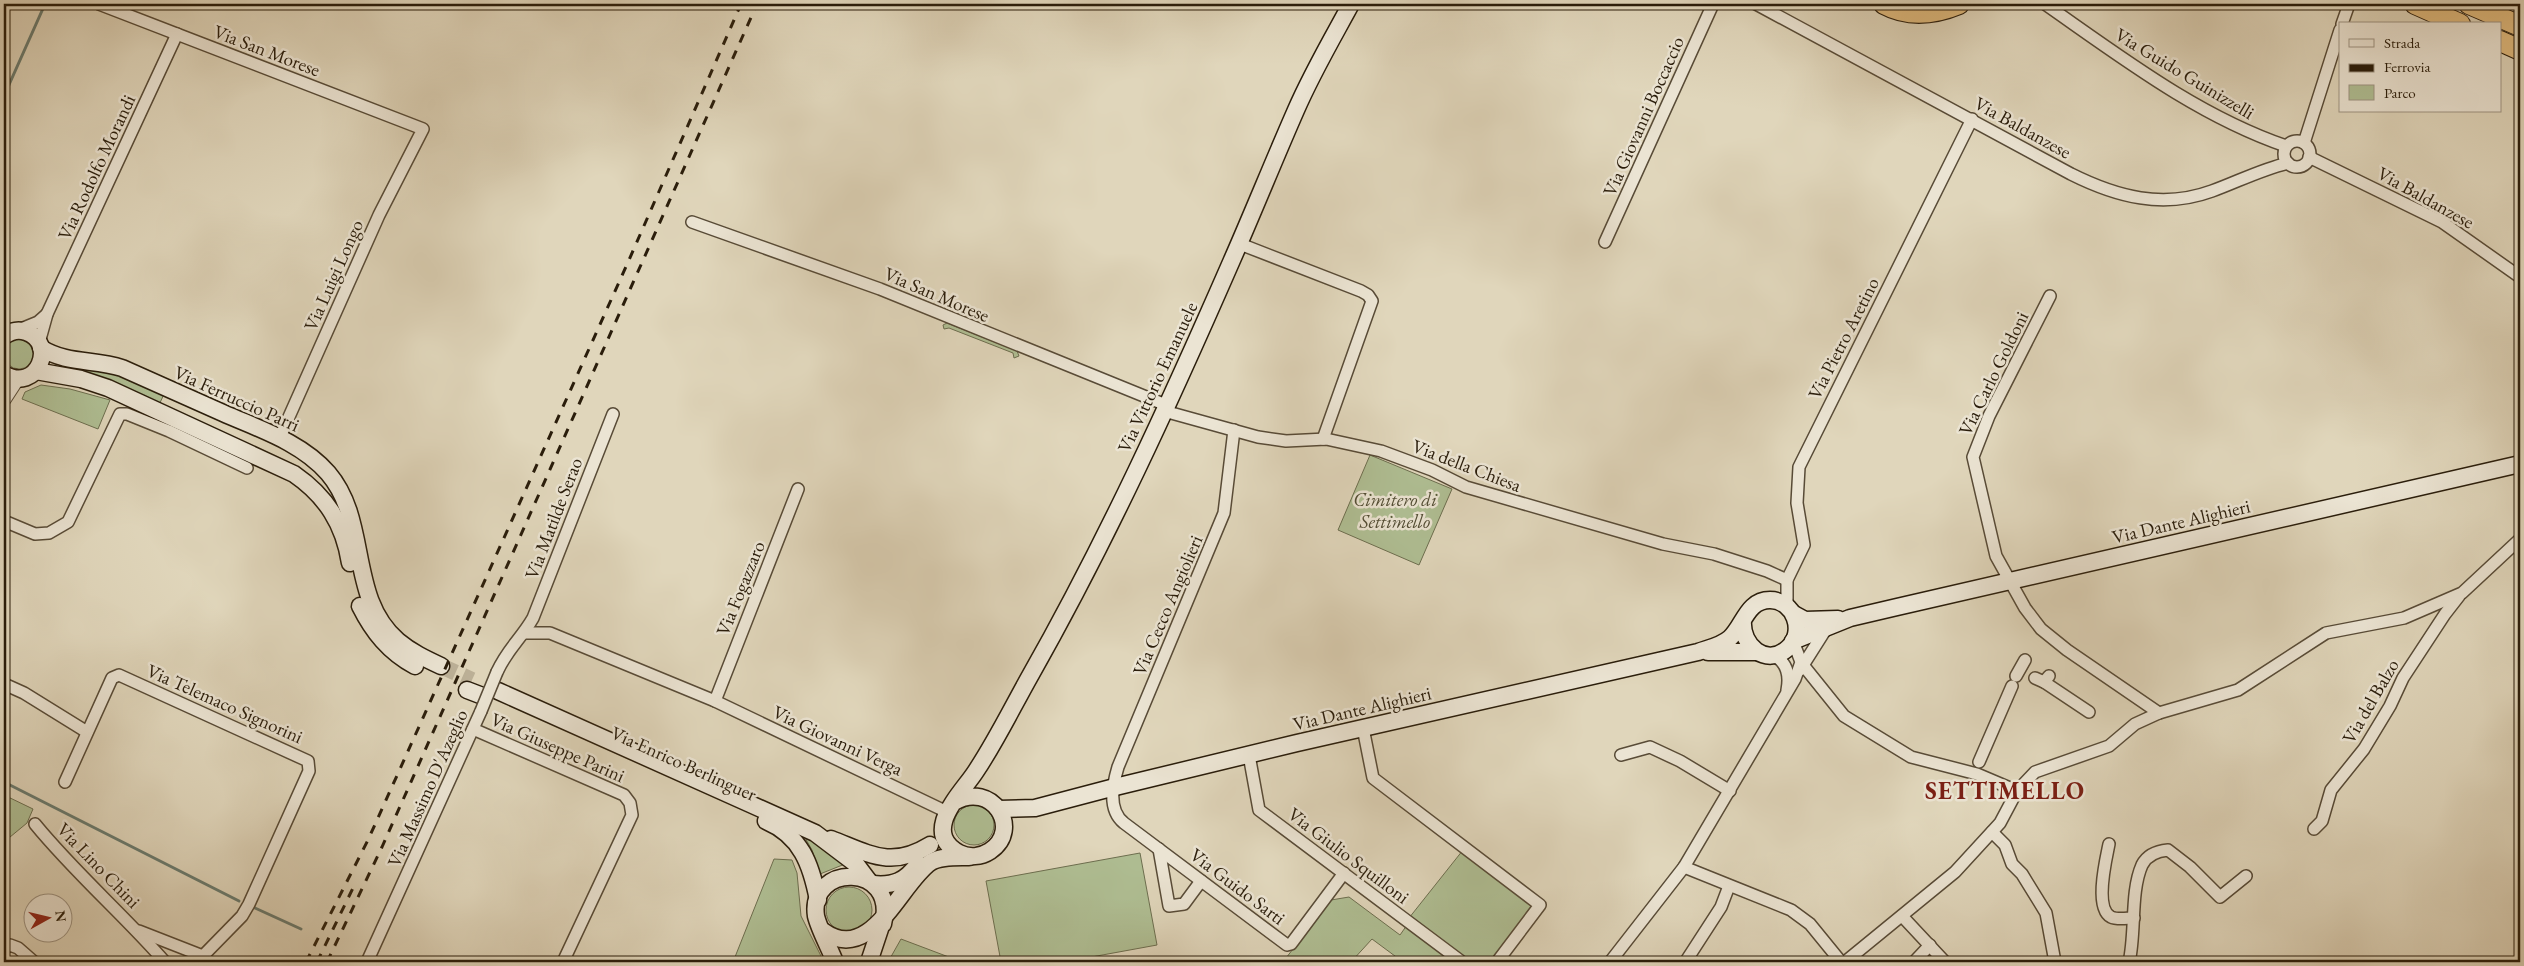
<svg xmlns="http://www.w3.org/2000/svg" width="2524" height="966" viewBox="0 0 2524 966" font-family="'EB Garamond',serif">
<rect width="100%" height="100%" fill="#e0d6bb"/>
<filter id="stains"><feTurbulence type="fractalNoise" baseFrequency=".004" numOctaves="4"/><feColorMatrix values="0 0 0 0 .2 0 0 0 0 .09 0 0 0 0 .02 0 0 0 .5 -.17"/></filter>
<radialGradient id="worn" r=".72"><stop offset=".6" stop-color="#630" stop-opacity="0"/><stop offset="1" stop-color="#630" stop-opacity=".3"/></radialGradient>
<g fill="#afbe93" stroke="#6c6e4f">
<polygon points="947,323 1017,351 1019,356 1014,358 1013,353 949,328 944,329 943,325"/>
<circle cx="19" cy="354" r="15"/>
<polygon points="69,366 114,371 165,392 158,407 67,372"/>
<polygon points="41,385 70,389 110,400 98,429 22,399 25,392"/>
<polygon points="1370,455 1452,489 1419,565 1338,530"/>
<polygon points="4,795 33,809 27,823 4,842"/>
<circle cx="974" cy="825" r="20"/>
<polygon points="800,829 845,864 820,874 812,850"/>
<polygon points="1463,850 1534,907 1492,962 1468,962 1409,918"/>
<polygon points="1140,853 1157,945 1064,962 1001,962 986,881"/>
<polygon points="774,859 792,860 797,873 801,916 824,962 733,962"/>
<circle cx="849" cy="910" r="23"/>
<polygon points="1349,897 1400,935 1407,925 1456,962 1403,962 1372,939 1351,962 1291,962 1286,958 1331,900"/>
<polygon points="901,939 962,962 888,962"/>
</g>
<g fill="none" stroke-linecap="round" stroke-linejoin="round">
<g stroke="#6a7b6f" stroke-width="3">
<polyline points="4,96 45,4"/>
<polyline points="4,782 239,901"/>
<polyline points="255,908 301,929"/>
</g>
<polyline stroke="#bcb198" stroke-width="16" stroke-dasharray="16 8" stroke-linecap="butt" points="441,666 472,680"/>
<g stroke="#584b37" stroke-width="14">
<g id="minor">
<polyline points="99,4 423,129 379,215 280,437"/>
<path d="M1756,4l315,170c46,23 92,35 141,17 25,-9 50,-22 76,-28"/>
<path d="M2045,4c76,53 153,112 241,142"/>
<polyline points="2342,24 2349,4"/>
<circle cx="2297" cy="154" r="13"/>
<polyline points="2304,143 2340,30"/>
<polyline points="2309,157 2442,222 2520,277"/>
<polyline points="692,222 880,289 1166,405"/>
<polyline points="1605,242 1713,4"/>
<polyline points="1240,244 1361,291 1368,295 1372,301 1323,439"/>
<polyline points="2050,296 1989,416 1973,457 1996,556 2025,608 2041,629 2067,650 2159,713"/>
<polyline points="16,331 38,322 47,314"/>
<polyline points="39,343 47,314 177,34"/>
<polyline points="1164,411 1258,437 1286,441 1326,439 1381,451 1432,470 1466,487 1663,544 1714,554 1767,571 1787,580"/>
<path d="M1234,430l-10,83 -106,254c-5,17 -11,42 6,56l163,122 4,-1 53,-71"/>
<polyline points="4,521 35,534 49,533 68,522 120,414 127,414 169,431 247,468"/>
<polyline points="1787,606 1787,580 1804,545 1797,503 1799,467 1972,119"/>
<polyline points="524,633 550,633 715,701 947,812"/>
<path d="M1773,655c14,7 17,20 14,35"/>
<polyline points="1803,665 1844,716 1911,757 1977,774 2017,791"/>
<polyline points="1800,670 1826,629"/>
<path d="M497,672c11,-24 24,-33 36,-54l80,-204"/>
<polyline points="2016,676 2025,660"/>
<polyline points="2035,678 2044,682 2049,676"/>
<polyline points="2044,682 2089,712"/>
<polyline points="4,684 24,693 87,732"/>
<polyline points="715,701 798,489"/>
<polyline points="1363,728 1373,778 1540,905 1497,962"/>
<polyline points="473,729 624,795 630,803 632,815 563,962"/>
<polyline points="1249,755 1259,810 1462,962"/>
<polyline points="1621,755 1650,747 1680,761 1730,791"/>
<polyline points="1979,762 2012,686"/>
<polyline points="65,782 112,678 119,675 308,761 309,771 249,904 242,916 197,962"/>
<path d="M35,824c40,49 88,90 130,138"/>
<polyline points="2314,829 2322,821 2331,790 2364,749 2390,706 2403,678 2445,614 2459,596"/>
<polyline points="1992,832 2005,845 2012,864 2022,874 2046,913 2055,962"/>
<path d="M2109,844c-3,15 -15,64 2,73 6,3 16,1 23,1"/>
<polyline points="1159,849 1169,906 1184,904 1201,881"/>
<polyline points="1684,867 1791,910 1810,924 1841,962"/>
<polyline points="1902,916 1945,962"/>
<polyline points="139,931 203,956"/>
<polyline points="4,949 10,945 18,948 34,962"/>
<polyline points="367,962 481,711"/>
<polyline points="1610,962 1684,867 1795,679 1801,662 1793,641"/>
<polyline points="1688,962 1686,961 1721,907 1729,886"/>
<polyline points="1845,962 1955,872 2000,823 2017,791 2035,772 2109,746 2135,724 2159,713 2238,690 2326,633 2404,618 2462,593 2520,539"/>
<polyline points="1914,962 1930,945"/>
<path d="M2129,962c7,-29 1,-70 13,-97 5,-10 15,-14 26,-15l22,17 30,30 26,-21"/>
</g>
</g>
<g stroke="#584b37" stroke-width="16">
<polyline id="tertiary" points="4,399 17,379"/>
</g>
<g stroke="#2a1d0b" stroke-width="19">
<g id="secondary">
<path d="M4,336c7,-5 14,-7 22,-4 32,11 11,62 -22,42"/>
<path d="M41,348c26,16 53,11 81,20 34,15 67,30 101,45 36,16 78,29 105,60 42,49 19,124 70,168 13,11 28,18 43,25"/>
<path d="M36,371l45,8 27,9 186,86c32,22 50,50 56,89"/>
<path d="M360,606c13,26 29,46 55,60"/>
<polyline points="1794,614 1805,620 1838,619"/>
<polyline points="1793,641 1850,618 1897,607 2520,464"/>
<polyline points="1708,652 1756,652"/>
<polyline points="467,690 480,695"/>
<polyline points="498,691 815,833 856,864 868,880"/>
<path d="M954,802c38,-22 69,27 36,49 -9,6 -21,7 -31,2 -39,-22 3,-60 17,-82 20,-30 36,-63 54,-95 76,-134 140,-274 202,-416 22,-50 42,-100 64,-150 16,-37 36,-71 55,-106"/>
<path d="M999,809l36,-1 76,-20 186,-45 401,-91c11,-4 23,-6 32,-14 14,-13 17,-38 40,-38 24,0 36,32 18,48 -22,20 -47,-3 -45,-27"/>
<path d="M766,821c35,15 45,43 52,79"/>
<path d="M831,839c39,15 60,30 99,6"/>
<path d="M873,884c21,2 32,-3 45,-20"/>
<path d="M823,931c49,35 78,-50 108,-69 10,-6 27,-5 38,-5"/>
<path d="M835,962c-5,-13 -16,-33 -19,-46 -8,-53 82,-54 67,8"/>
<polyline points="869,962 880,929"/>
</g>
</g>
<g stroke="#2a1d0b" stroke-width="22">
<g id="motorway">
<path d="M1884,4c24,13 51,10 75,0"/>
<polyline points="2415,4 2460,24"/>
<polyline points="2469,4 2520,26"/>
<polyline points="2500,41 2520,50"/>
</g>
</g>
<use href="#minor" stroke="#ebe4d3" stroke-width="11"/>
<use href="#tertiary" stroke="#ebe4d3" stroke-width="14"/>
<use href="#secondary" stroke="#ebe4d3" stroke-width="16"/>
<use href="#motorway" stroke="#e0bb7e" stroke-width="20"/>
<g stroke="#2a1d0b" stroke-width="3" stroke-dasharray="9 9" stroke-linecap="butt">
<polyline points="306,962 368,840 629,260 741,4"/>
<polyline points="317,962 354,886"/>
<polyline points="327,962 382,847 757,4"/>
</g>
<g stroke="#584b37" stroke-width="14" stroke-linecap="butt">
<polyline id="minor-bridge" points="481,711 497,672"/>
</g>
<use href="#minor-bridge" stroke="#ebe4d3" stroke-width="11"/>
</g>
<g text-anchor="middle" stroke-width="5" stroke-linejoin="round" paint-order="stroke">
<g font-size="19" fill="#2a1d0b" stroke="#ebe4d3">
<text transform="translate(267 50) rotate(21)" y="7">Via San Morese</text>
<text transform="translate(2185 73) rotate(31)" y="7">Via Guido Guinizzelli</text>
<text transform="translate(1643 116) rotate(-66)" y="7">Via Giovanni Boccaccio</text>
<text transform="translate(2023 127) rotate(29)" y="7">Via Baldanzese</text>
<text transform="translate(96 167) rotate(-65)" y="7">Via Rodolfo Morandi</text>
<text transform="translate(2426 197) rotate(29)" y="7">Via Baldanzese</text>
<text transform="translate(333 275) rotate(-66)" y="7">Via Luigi Longo</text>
<text transform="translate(937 294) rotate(23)" y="7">Via San Morese</text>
<text transform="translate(1843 338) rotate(-63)" y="7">Via Pietro Aretino</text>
<text transform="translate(1993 373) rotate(-64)" y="7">Via Carlo Goldoni</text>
<text transform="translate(1157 377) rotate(-65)" y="7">Via Vittorio Emanuele</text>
<text transform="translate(237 398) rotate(24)" y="7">Via Ferruccio Parri</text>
<text transform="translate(1467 465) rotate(21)" y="7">Via della Chiesa</text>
<text transform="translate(553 518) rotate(-69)" y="7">Via Matilde Serao</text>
<text transform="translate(2181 521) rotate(-13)" y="7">Via Dante Alighieri</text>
<text transform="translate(740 588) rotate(-68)" y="7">Via Fogazzaro</text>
<text transform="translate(1167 605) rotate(-67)" y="7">Via Cecco Angiolieri</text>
<text transform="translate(2370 701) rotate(-60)" y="7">Via del Balzo</text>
<text transform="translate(225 703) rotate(24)" y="7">Via Telemaco Signorini</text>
<text transform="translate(1362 708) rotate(-13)" y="7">Via Dante Alighieri</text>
<text transform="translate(838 740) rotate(25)" y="7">Via Giovanni Verga</text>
<text transform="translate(558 747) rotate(24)" y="7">Via Giuseppe Parini</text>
<text transform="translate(684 763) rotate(24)" y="7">Via Enrico Berlinguer</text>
<text transform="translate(427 788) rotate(-66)" y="7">Via Massimo D'Azeglio</text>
<text transform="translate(1349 855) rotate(37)" y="7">Via Giulio Squilloni</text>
<text transform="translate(99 865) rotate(46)" y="7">Via Lino Chini</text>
<text transform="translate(1238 886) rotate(37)" y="7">Via Guido Sarti</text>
</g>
<g font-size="19" font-style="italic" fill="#524d34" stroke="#ebe4d3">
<text x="1395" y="506">Cimitero di<tspan x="1395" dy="22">Settimello</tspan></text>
</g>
<g font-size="24" font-weight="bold" letter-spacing="1" fill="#7a1f14" stroke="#ebe4d3">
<text x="2005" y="799">SETTIMELLO</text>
</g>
</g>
<rect width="2524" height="966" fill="none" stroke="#e0d6bb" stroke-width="20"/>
<rect x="5" y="5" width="2514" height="956" fill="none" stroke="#2a1d0b" stroke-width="2.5"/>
<rect x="10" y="10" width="2504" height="946" fill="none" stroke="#2a1d0b"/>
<rect x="2339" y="22" width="162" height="90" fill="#ebe4d3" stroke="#9e9483"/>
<rect x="2349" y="39" width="25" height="8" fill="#ebe4d3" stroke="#9e9483"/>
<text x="2384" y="48" font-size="15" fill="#2a1d0b">Strada</text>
<rect x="2349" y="64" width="25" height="8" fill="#2a1d0b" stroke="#9e9483"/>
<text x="2384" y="72" font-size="15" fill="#2a1d0b">Ferrovia</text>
<rect x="2349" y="85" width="25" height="15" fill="#afbe93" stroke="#9e9483"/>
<text x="2384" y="98" font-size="15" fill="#2a1d0b">Parco</text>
<g transform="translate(48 918) rotate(82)"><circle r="24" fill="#ebe4d3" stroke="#9e9483"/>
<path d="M0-4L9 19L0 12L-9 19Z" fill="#8f2418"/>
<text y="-8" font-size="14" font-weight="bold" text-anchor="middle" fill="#2a1d0b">N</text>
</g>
<rect width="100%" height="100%" filter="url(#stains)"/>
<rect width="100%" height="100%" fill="url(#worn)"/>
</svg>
